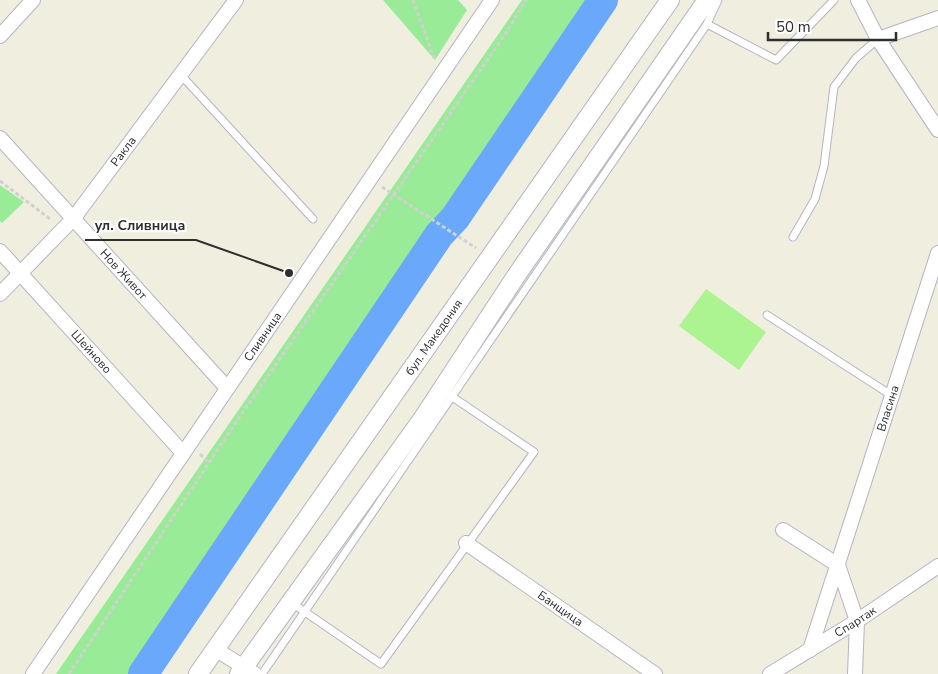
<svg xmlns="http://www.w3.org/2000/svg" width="938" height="674" viewBox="0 0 938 674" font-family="'Nunito Sans',sans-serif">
<rect width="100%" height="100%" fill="#f0eedf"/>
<g fill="#9aeb97">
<polygon points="383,0 458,0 467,10 435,60"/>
<polygon points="522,0 603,0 145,674 56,674"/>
<polygon points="0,185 24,202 2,223 0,221"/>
</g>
<polygon fill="#acf392" points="706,289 766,332 739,370 679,326"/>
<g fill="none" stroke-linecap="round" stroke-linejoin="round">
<polyline stroke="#69a8fb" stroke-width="30" points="143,674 439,235 455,218 603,0"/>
<g stroke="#b4b3c2" stroke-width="9">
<g id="service">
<polyline points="707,24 776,60 834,0"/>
<polyline points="181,75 313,219"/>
<polyline points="793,237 815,199 824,166 834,87 856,58 878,39"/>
<polyline points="767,315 891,395"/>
<polyline points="292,603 381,664 534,452 451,396"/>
<polyline points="262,674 707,24 718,0"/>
</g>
</g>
<g stroke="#b4b3c2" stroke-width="16">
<g id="minor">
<polyline points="858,0 878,39 938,130"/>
<polyline points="0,36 33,0"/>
<polyline points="878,39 938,18"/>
<path id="s1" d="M0,138l227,250"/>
<path id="s2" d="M0,251l183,202"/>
<path id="s3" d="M0,294l73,-75 163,-219"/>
<polyline points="783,530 838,565"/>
<path id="s4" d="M466,543l189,131"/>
<polyline points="838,565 857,621 855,674"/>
<polyline points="215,649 255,674"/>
<path id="s5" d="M810,650l128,-397"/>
<path id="s6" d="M33,674l459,-674"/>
<path id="s7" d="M770,674l87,-53 81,-55"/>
</g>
</g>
<g stroke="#b4b3c2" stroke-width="20">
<g id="tertiary">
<path id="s8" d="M198,674l472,-674"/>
<polyline points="239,674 423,418 516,276 707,0"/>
</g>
</g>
<g stroke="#d1d1d1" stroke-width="3" stroke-dasharray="4 2.5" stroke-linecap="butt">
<polyline points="413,0 434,58"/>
<polyline points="0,181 50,219"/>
<polyline points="382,187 476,248"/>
<polyline points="200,454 209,463"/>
<polyline points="69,674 238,419 506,33 526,0"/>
</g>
<use href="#service" stroke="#fff" stroke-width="7"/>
<use href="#minor" stroke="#fff" stroke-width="14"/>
<use href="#tertiary" stroke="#fff" stroke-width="18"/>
</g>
<g text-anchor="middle" stroke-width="4.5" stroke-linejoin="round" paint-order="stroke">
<g font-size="12" fill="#2e2e2e" stroke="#fff">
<text dy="4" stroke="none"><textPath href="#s3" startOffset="189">Ракла</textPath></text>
<text dy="4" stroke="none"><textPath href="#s1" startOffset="184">Нов Живот</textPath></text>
<text dy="4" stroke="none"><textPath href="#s6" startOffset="408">Сливница</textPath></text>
<text dy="4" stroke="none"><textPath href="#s8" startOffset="411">бул. Македония</textPath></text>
<text dy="4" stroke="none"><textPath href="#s2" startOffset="136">Шейново</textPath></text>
<text dy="4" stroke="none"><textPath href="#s5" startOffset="254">Власина</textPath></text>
<text dy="4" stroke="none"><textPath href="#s4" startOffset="115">Банщица</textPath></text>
<text dy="4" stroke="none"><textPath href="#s7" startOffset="100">Спартак</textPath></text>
</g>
</g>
<path fill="none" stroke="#2e2e2e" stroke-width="2" d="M289 273L196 240H85"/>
<circle fill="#2e2e2e" stroke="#fff" stroke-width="2" cx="289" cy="273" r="5"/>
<g font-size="14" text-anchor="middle" font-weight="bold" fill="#2e2e2e" stroke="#fff" stroke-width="4.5" stroke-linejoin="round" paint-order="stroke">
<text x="140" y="230">ул. Сливница</text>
</g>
<path d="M768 32v8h128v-8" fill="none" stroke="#2e2e2e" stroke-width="2.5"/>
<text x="776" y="32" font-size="15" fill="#2e2e2e" stroke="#ffffff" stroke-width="4" paint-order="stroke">50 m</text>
</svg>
